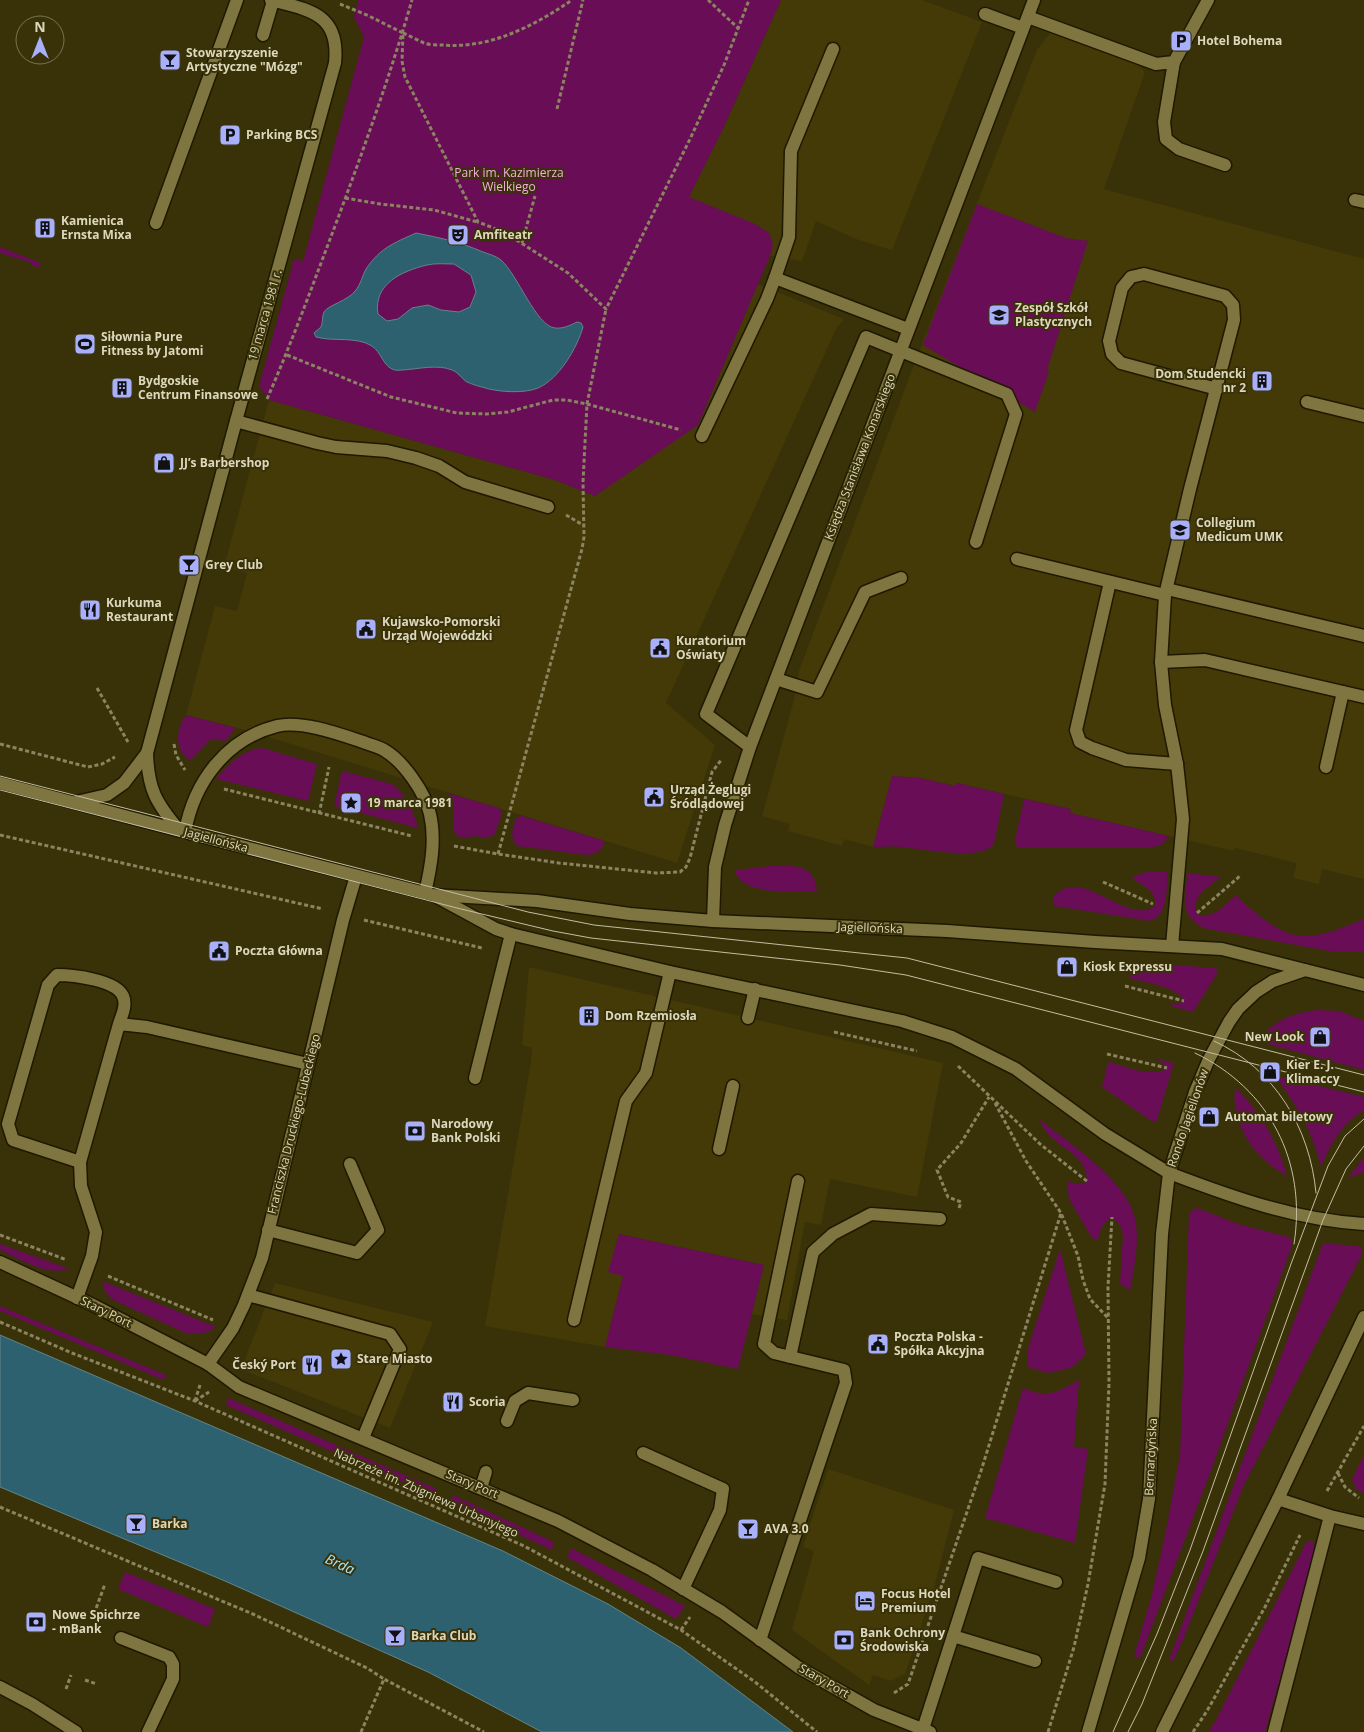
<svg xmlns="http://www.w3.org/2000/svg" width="1364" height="1732" viewBox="0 0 1364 1732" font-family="'Open Sans',sans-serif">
<rect width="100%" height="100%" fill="#393208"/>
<g fill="#433a08">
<polygon points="781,0 922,0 982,22 892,250 856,239 816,221 802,261 770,256 758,284 844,319 836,329 666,703 715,745 677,863 249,731 186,715 215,606 237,611 247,573 224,567 269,400 555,480 596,496 689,197 722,131"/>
<polygon points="1051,32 1137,64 1145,72 1104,189 1364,259 1364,879 1322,869 1319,884 1293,878 1297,863 1235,848 1234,851 1169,836 1070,813 1071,809 957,783 956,786 920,778 892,776 873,847 844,839 842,846 788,831 790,824 762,816 794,700 799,671 917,357 1037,50"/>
<polygon points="529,967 943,1063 917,1197 830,1179 821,1225 805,1222 787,1320 752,1314 763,1265 619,1234 623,1275 605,1347 485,1326 531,1062 532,1048 522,1045"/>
<polygon points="275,1283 433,1322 390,1428 241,1369"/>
<polygon points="828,1469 954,1510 934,1588 905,1674 891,1681 873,1675 869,1685 792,1630 814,1551 803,1547"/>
</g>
<g fill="#680d56">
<polygon points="358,0 781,0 722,131 689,197 755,224 769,233 773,245 770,256 698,425 595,496 555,480 269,400 259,386 294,259 303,261 364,37 354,17"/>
<polygon points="977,204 1066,238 1088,241 1047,370 1049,371 1035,412 923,345"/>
<polygon points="0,247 41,263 39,268 32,265 32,263 0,253"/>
<path d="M186,715l50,13 -11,13 -14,-2 -18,19 -4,2c-15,-12 -13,-31 -3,-45z"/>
<path d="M262,748l55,16 -9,37 -92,-22c13,-15 26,-29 46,-31z"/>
<path d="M342,771l50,13c14,10 22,29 26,44l-84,-22z"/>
<path d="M892,776l28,2 35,8 2,-3 47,11 -10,50c-14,18 -73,4 -94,3 -9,-1 -18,0 -27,0z"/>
<polygon points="448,793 499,808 502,813 495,834 487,838 475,836 463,838 456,835 453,829 454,805"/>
<polygon points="1024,799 1071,809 1070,813 1169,836 1161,845 1149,848 1019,848 1017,847 1015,841"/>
<path d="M522,816l83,25c-3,9 -8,13 -18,14l-70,-9c-8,-10 -4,-17 -1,-28z"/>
<path d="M779,865c21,1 36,2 38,27 -21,-1 -78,4 -82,-22z"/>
<path d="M1167,871c0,16 2,44 -17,50l-96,-15v-10c27,-28 63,19 92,14 3,0 7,-3 10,-5 -1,-14 -12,-20 -24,-26 8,-9 23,-7 35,-8z"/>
<path d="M1188,873l33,4c-11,9 -31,19 -24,37 16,6 28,-9 39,-19 15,15 43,40 65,41 21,1 43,-9 63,-17v33h-29l-132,-24c-25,-14 -18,-31 -15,-55z"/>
<path d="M1133,962l82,6 3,2v2l-25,40 -26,-7 10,-1 7,-3c-5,-14 -41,-19 -55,-23z"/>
<path d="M1316,1010l24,1 24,10v49l-108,-29c19,-20 33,-27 60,-31z"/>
<path d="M1154,1058l20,5 -17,57 -1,2h-3l-51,-35 6,-25c17,4 42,16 58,7l-4,-7z"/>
<path d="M1274,1075l90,22v13c-22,14 -33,33 -43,57 -9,-37 -25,-63 -47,-92z"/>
<path d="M1236,1088c25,25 42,54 51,88 -25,-14 -43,-33 -50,-61 -2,-10 -4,-18 -1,-27z"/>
<path d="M1039,1119c29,23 88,62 96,99 5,24 -1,49 -5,73l-10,-8 3,-48 -3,-10 -8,-8c-9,7 -13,12 -14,24l-6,-3 -23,-39 -2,-18 9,3 11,-2c0,-27 -24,-31 -39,-48 -4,-4 -6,-10 -9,-15z"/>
<polygon points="1364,1157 1364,1172 1348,1178"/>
<polygon points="1197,1208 1238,1224 1292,1238 1291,1248 1210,1473 1140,1658 1134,1656 1152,1594 1164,1540 1180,1455 1189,1215 1191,1211"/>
<polygon points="619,1234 764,1265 738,1369 670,1355 605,1347 623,1276 608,1272"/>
<polygon points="1323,1243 1357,1246 1361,1247 1362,1254 1244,1485 1183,1640 1173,1661 1169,1660"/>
<path d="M0,1244l70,25c-25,7 -48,-9 -70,-19z"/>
<polygon points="1060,1249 1086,1354 1071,1368 1048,1373 1028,1367 1027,1352"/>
<path d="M102,1281l114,46c-9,7 -17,7 -28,7l-77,-35 -6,-8z"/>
<polygon points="0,1306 166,1375 164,1380 0,1311"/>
<path d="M1079,1380l-5,67 14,2 -13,94 -90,-25 38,-130c26,11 33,4 56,-8z"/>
<polygon points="228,1398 437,1489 434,1496 226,1405"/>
<polygon points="1364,1455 1364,1493 1356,1489 1352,1479"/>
<polygon points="453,1495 554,1542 552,1550 450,1503"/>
<polygon points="1307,1541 1313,1541 1315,1551 1265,1732 1208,1732 1215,1722"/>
<polygon points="571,1548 685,1606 676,1619 567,1557"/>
<polygon points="125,1572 215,1609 208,1627 118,1589"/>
</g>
<g fill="#2e6170" stroke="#628587" fill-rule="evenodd">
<path d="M416,233c25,5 44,9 67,19 6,2 13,4 18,8 17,15 35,66 54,68 8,1 16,-3 22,-6l4,1 2,4c-6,21 -24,52 -45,61 -14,6 -42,4 -56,-1 -5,-1 -10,-3 -15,-5 -5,-3 -9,-10 -15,-12 -14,-6 -34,-1 -49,0 -3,0 -8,1 -11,-1 -9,-4 -11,-17 -20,-23 -16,-10 -38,-4 -56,-9l-2,-4 7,-6c2,-5 1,-11 3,-15 4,-7 24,-11 32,-22 5,-6 6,-14 10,-21 14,-21 28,-26 50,-36zM454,264l17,11 5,17 -6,15 -11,5 -18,-2 -13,-5 -16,3 -14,11 -11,2 -9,-7c-5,-30 24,-43 49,-49 8,-2 18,-1 27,-1z"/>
<polygon points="0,1335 503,1551 608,1604 681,1648 793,1732 542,1732 428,1672 225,1581 0,1487"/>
</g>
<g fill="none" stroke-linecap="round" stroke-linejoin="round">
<g stroke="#1f1900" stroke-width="15">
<g id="service">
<polyline points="985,14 1023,28"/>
<polyline points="1028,17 1156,64 1174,62 1208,0"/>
<polyline points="263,35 273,1"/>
<polyline points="1174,62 1164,122 1166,139 1179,149 1225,165"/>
<polyline points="1355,200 1364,202"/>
<polyline points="156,223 237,0"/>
<polyline points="775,278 789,237 791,151 833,49"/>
<polyline points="1307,402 1364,416"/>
<polyline points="236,421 317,443 336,447 387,451 416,458 439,466 465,482 548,507"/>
<polyline points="702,436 767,299 775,278 908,329"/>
<polyline points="1017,559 1165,595"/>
<polyline points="1110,582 1076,730 1080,742 1092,748 1126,760 1177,764"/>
<polyline points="1167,589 1364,636"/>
<polyline points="1161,662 1205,660 1364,697"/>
<polyline points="776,679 817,692 865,592 901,578"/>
<polyline points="750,747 706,714 866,337 1007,394 1016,414 976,542"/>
<polyline points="1326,767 1343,692"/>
<path d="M185,832c9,-50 41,-93 92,-106 25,-6 65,9 89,17 5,2 13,4 18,7 19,11 41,42 46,64 6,26 1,53 -5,79"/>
<polyline points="1172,946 1183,819 1177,764 1165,705 1161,662 1165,595 1190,489 1234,320 1233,305 1225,296 1144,274 1131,277 1122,288 1109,341 1112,354 1121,363 1217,389"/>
<polyline points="748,1018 755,989"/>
<path d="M119,1024c3,-9 8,-19 4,-28 -7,-16 -50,-21 -66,-21l-9,10 -40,139 5,16 67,22 39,-138 28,3 161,37"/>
<polyline points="475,1078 511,934"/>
<polyline points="719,1149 733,1086"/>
<polyline points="268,1230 357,1253 378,1230 350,1164"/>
<polyline points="248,1295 390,1334 400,1349 363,1438"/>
<polyline points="77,1298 92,1256 96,1232 81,1186 80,1162"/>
<polyline points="574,1320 626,1101 646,1073 670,972"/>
<polyline points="790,1357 813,1252 833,1234 871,1214 940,1219"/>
<polyline points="507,1421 515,1401 528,1393 573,1400"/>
<polyline points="643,1453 723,1489 720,1510 683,1589"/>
<polyline points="481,1488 486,1472"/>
<polyline points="121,1638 169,1657 173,1664 173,1679 148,1732"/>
<polyline points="760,1640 846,1383 844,1370 774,1353 764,1344 798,1181"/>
<polyline points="1035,1661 953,1636 978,1558 1056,1582"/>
<polyline points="923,1729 953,1636"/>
<polyline points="1274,1732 1330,1516"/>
</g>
</g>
<g stroke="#1f1900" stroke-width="15">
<g id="minor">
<polyline points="76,802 107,795 124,783 147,753"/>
<path d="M179,830c-23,-27 -31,-41 -32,-77l89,-332 99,-358c5,-49 -25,-53 -64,-63"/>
<polyline points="713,921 715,867 725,825 750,747 1034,0"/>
<polyline points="0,1262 93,1305 208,1364 239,1387 558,1521 652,1570 722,1612 798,1667 874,1710 930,1732"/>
<polyline points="208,1364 233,1328 244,1305 262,1258 343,920 356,876"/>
<polyline points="1278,1499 1330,1516 1364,1524"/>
<polyline points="0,1687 32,1704 76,1732"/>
</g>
</g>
<g stroke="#1f1900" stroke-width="15">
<g id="tertiary">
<polyline points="0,783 185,832 433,895 537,901 630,914 713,921 947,931 1095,942 1222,949 1305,970"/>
<polyline points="437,897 496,929 511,934 670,972 902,1021 952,1037 1016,1069 1105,1134 1169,1173"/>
</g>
</g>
<g stroke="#1f1900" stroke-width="15">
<g id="secondary">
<path d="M1169,1173c63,24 127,47 195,51"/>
<polyline points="1088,1732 1139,1558 1149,1499 1162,1234 1169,1173 1195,1092 1209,1059 1229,1022 1238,1009 1256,992 1273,981 1305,970 1364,985"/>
<polyline points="1162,1732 1278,1499 1364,1317"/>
</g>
</g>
<g stroke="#8a8461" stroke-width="3" stroke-dasharray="4 2.5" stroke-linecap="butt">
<polyline points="708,0 739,29"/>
<polyline points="340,4 369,16 403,33 402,61 405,77 478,222 504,232 568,273 606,309 691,137 724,65 749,0"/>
<path d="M403,33c7,3 14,7 21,10 5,2 13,2 19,2 47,4 91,-19 129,-45"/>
<polyline points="557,109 583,0"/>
<polyline points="345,198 380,204 434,210 477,222"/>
<polyline points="522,243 535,196"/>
<polyline points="287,355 391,397 457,413 487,414 508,412 553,400 567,400 587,404 606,309"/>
<path d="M267,399c25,-57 46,-115 68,-173 28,-75 55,-150 77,-226"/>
<polyline points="566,515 583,525"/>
<polyline points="97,688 128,742"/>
<polyline points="0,744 88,767 102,764 115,757"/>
<polyline points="174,744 176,755 185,770"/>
<polyline points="224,789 412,836"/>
<polyline points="319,814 329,767"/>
<polyline points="0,835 323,909"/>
<polyline points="454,846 498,854 559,863 656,873 680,872 686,867 690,858 712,772 722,759"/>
<polyline points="498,854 582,549 584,537 583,482 587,404 681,430"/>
<polyline points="1103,882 1153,904"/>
<polyline points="1197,913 1240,876"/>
<polyline points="364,920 482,948"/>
<polyline points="1125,986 1184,1001"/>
<polyline points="834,1032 917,1051"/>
<polyline points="1107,1054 1167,1068"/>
<polyline points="958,1066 1040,1144 1088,1182"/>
<polyline points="995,1103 1026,1161 1061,1213 1078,1256 1083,1280 1090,1299 1108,1318"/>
<polyline points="959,1208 961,1202 948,1197 937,1170 961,1143 989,1097"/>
<polyline points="0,1235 67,1260"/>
<polyline points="108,1276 213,1320"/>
<polyline points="0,1322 72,1353 195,1401 524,1546 681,1630 755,1682 817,1732"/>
<polyline points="195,1401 209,1392"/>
<polyline points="195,1401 200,1385"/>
<polyline points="1338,1473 1345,1487 1359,1498"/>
<polyline points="1327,1491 1364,1426"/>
<polyline points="0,1507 255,1615 367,1668 384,1679"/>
<polyline points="94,1614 105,1584"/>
<polyline points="681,1630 690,1617"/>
<polyline points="85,1680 97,1684"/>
<polyline points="66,1689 71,1675"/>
<polyline points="894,1693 908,1684 981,1471 1061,1213"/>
<polyline points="361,1732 384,1679 484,1732"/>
<polyline points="1048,1732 1074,1647 1088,1584 1105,1484 1109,1383 1108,1287 1112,1217"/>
<polyline points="1193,1732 1207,1711 1265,1607 1300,1535"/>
</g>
<use href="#service" stroke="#7f7540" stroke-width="12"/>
<use href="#minor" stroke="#7f7540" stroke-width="12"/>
<use href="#tertiary" stroke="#7f7540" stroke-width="12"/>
<use href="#secondary" stroke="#7f7540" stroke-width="12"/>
<g stroke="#c4bea1" stroke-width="1">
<polyline points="0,776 528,912 594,925 907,958 1364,1075"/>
<polyline points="0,790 461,909 553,931 591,938 840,965 906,975 1364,1092"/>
<path d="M1214,1041c61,28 96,87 102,152"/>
<path d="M1195,1053c75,36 112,109 99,191"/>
<polyline points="1113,1732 1157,1634 1190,1550 1291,1264 1328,1166 1345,1136 1364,1119"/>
<polyline points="1128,1732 1142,1704 1203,1551 1323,1220 1346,1169 1364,1146"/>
</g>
</g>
<defs>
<g id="parking-square" transform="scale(1.125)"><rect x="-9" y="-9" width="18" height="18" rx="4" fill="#a8b0fc" stroke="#393208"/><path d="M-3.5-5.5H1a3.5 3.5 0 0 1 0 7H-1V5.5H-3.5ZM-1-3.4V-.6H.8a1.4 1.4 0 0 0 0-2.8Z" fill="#111"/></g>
<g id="bar-square" transform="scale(1.125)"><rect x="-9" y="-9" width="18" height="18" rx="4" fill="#a8b0fc" stroke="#393208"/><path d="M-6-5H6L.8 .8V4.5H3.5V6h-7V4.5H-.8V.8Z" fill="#111"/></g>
<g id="building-square" transform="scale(1.125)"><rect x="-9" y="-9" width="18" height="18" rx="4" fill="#a8b0fc" stroke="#393208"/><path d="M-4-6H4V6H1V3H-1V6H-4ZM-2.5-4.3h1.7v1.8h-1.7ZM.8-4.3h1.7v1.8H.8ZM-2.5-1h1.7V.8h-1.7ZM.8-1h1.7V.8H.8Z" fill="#111"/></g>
<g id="theatre-square" transform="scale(1.125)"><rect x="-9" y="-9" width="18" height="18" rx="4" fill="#a8b0fc" stroke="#393208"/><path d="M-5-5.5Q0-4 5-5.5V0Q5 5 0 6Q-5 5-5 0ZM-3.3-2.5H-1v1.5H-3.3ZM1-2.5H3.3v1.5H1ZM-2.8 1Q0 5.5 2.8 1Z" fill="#111"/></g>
<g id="school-square" transform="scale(1.125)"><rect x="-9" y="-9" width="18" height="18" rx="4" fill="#a8b0fc" stroke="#393208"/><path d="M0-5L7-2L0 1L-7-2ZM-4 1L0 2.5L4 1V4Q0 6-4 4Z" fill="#111"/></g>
<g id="stadium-square" transform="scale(1.125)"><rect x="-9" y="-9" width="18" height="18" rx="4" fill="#a8b0fc" stroke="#393208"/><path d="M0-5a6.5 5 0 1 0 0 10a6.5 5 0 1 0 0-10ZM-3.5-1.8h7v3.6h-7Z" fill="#111"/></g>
<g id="shop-square" transform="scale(1.125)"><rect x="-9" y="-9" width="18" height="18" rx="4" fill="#a8b0fc" stroke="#393208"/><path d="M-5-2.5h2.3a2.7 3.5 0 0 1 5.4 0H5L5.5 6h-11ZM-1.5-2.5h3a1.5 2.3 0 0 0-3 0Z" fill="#111"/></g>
<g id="university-square" transform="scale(1.125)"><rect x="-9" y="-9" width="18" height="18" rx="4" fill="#a8b0fc" stroke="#393208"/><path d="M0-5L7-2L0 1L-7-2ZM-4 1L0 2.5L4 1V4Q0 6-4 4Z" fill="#111"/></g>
<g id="restaurant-square" transform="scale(1.125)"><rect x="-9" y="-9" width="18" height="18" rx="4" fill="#a8b0fc" stroke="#393208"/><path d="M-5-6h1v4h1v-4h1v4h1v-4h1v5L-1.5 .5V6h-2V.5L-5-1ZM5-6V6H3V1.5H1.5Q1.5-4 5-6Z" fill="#111"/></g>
<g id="civic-square" transform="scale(1.125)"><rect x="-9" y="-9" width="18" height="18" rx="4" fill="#a8b0fc" stroke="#393208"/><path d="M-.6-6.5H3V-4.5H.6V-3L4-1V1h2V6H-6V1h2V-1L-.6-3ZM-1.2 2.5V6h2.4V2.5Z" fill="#111"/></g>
<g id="sight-square" transform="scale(1.125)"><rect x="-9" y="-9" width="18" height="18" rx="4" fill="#a8b0fc" stroke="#393208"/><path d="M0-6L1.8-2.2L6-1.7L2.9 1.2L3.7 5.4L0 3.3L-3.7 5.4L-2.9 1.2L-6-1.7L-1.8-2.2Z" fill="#111"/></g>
<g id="bank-square" transform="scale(1.125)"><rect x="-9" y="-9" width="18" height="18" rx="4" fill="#a8b0fc" stroke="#393208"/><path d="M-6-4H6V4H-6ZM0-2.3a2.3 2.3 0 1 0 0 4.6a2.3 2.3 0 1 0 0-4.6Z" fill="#111"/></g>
<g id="hotel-square" transform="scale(1.125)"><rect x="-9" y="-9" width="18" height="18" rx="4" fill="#a8b0fc" stroke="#393208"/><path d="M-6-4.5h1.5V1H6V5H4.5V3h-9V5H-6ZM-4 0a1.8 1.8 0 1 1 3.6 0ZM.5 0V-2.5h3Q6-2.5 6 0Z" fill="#111"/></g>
</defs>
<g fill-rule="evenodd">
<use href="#parking-square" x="1181" y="41"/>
<use href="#bar-square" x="170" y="60"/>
<use href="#parking-square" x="230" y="135"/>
<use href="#building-square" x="45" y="228"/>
<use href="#theatre-square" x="458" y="235"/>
<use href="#school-square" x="999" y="315"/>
<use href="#stadium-square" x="85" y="344"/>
<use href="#building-square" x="1262" y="381"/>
<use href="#building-square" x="122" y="388"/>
<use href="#shop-square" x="164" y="463"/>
<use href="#university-square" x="1180" y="530"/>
<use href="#bar-square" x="189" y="565"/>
<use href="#restaurant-square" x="90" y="610"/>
<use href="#civic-square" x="366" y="629"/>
<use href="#civic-square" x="660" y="648"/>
<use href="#civic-square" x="654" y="797"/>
<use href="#sight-square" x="351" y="803"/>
<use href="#civic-square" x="219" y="951"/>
<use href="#shop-square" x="1067" y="967"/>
<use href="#building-square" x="589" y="1016"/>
<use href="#shop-square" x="1320" y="1037"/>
<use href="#shop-square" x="1270" y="1072"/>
<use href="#shop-square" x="1209" y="1117"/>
<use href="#bank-square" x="415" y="1131"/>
<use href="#civic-square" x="878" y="1344"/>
<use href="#sight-square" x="341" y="1359"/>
<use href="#restaurant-square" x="312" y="1365"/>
<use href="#restaurant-square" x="453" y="1402"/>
<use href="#bar-square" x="136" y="1524"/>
<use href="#bar-square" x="748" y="1529"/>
<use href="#hotel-square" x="865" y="1601"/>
<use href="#bank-square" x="36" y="1622"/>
<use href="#bar-square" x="395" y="1636"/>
<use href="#bank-square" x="844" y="1640"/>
</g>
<g text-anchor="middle" stroke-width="4" stroke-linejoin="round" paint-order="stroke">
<g font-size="12" font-weight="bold" fill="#ddd8bd" stroke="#393208" text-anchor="start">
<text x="1197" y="45">Hotel Bohema</text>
<text x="186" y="57">Stowarzyszenie<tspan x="186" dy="14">Artystyczne "Mózg"</tspan></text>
<text x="246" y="139">Parking BCS</text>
<text x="61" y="225">Kamienica<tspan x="61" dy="14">Ernsta Mixa</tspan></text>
<text x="474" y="239">Amfiteatr</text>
<text x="1015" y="312">Zespół Szkół<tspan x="1015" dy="14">Plastycznych</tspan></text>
<text x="101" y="341">Siłownia Pure<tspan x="101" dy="14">Fitness by Jatomi</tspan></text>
<text x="1246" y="378" text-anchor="end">Dom Studencki<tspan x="1246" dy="14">nr 2</tspan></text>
<text x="138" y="385">Bydgoskie<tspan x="138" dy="14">Centrum Finansowe</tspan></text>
<text x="180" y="467">JJ’s Barbershop</text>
<text x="1196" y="527">Collegium<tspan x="1196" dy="14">Medicum UMK</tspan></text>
<text x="205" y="569">Grey Club</text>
<text x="106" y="607">Kurkuma<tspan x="106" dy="14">Restaurant</tspan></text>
<text x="382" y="626">Kujawsko-Pomorski<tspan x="382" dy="14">Urząd Wojewódzki</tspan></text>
<text x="676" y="645">Kuratorium<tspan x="676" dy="14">Oświaty</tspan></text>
<text x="670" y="794">Urząd Żeglugi<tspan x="670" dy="14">Śródlądowej</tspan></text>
<text x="367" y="807">19 marca 1981</text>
<text x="235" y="955">Poczta Główna</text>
<text x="1083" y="971">Kiosk Expressu</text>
<text x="605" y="1020">Dom Rzemiosła</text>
<text x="1304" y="1041" text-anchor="end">New Look</text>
<text x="1286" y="1069">Kier E. J.<tspan x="1286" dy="14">Klimaccy</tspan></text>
<text x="1225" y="1121">Automat biletowy</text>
<text x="431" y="1128">Narodowy<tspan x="431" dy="14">Bank Polski</tspan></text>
<text x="894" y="1341">Poczta Polska -<tspan x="894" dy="14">Spółka Akcyjna</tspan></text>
<text x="357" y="1363">Stare Miasto</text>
<text x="296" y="1369" text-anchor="end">Český Port</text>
<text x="469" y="1406">Scoria</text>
<text x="152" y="1528">Barka</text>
<text x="764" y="1533">AVA 3.0</text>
<text x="881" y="1598">Focus Hotel<tspan x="881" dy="14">Premium</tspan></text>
<text x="52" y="1619">Nowe Spichrze<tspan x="52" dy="14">- mBank</tspan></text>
<text x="860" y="1637">Bank Ochrony<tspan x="860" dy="14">Środowiska</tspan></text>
<text x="411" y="1640">Barka Club</text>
</g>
<g font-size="12" fill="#f7ade0" stroke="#393208">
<text x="509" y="177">Park im. Kazimierza<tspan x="509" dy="14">Wielkiego</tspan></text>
</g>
<g font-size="12" fill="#ddd8bd" stroke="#393208">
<text transform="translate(265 315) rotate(-74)" y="4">19 marca 1981 r.</text>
<text transform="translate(860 457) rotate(-69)" y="4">Księdza Stanisława Konarskiego</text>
<text transform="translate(216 840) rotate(15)" y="4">Jagiellońska</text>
<text transform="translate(870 928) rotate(2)" y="4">Jagiellońska</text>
<text transform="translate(1188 1118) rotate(-71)" y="4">Rondo Jagiellonów</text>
<text transform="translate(294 1124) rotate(-76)" y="4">Franciszka Druckiego-Lubeckiego</text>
<text transform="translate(106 1312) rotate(26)" y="4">Stary Port</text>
<text transform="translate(1151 1457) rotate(-87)" y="4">Bernardyńska</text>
<text transform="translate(472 1484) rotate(23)" y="4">Stary Port</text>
<text transform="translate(426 1493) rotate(24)" y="4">Nabrzeże im. Zbigniewa Urbanyiego</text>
<text transform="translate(824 1681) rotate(30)" y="4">Stary Port</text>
</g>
<g font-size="14" font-style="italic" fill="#a4e6fa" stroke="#393208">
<text transform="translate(340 1564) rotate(24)" y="5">Brda</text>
</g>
</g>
<g transform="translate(40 40)"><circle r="24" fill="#393208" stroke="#7b7450"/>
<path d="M0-4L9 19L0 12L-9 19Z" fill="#a8b0fc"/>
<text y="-8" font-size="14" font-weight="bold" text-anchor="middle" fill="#ddd8bd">N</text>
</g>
</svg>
